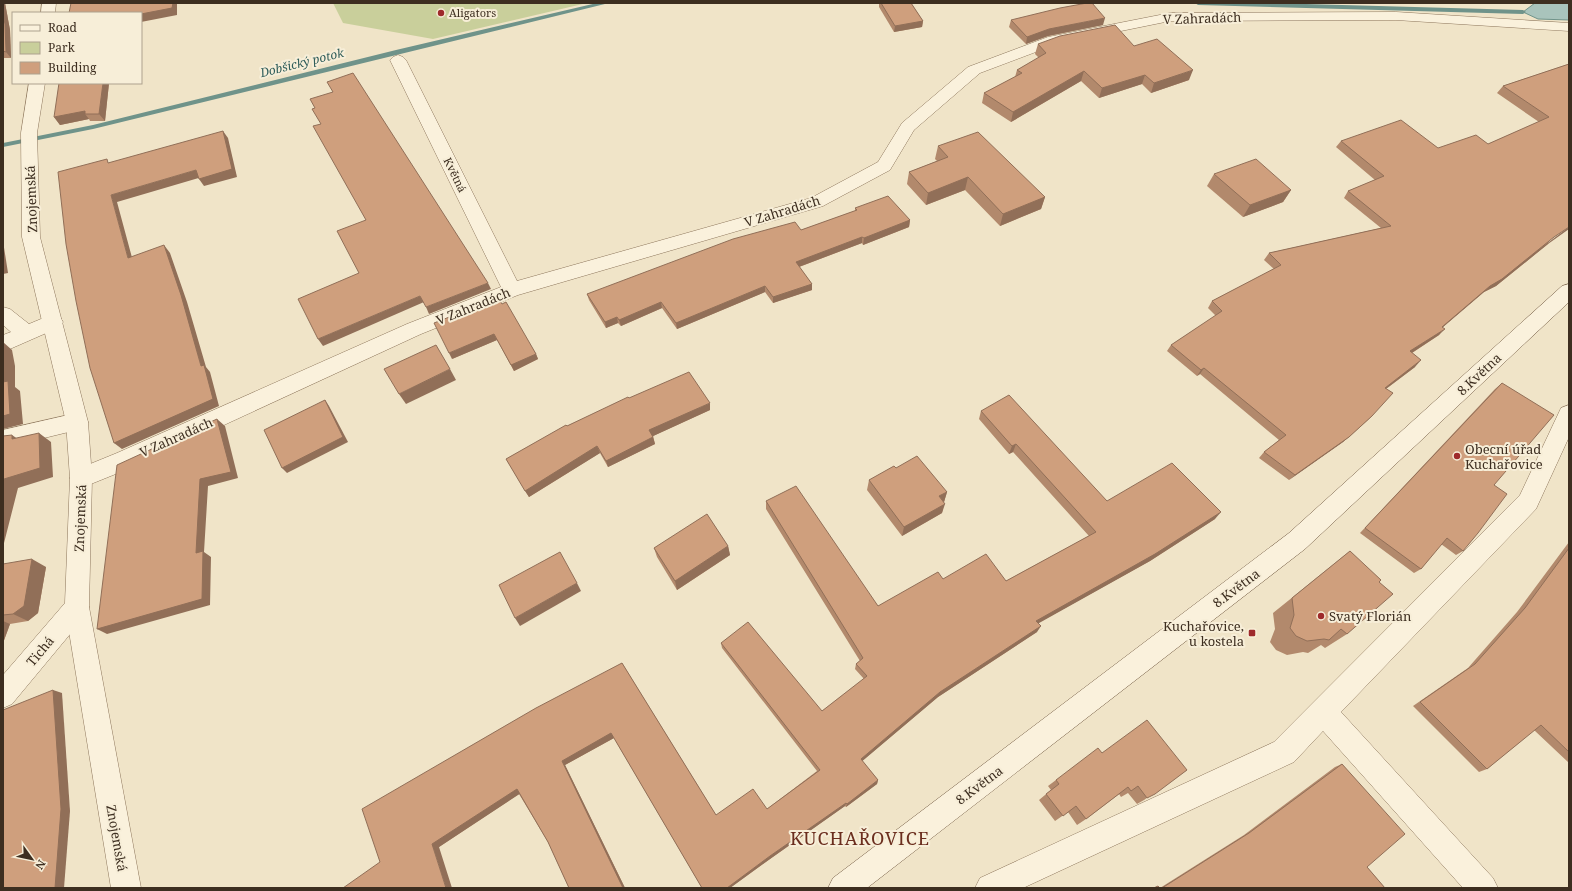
<svg xmlns="http://www.w3.org/2000/svg" width="1572" height="891" viewBox="0 0 1572 891" font-family="'Noto Serif',serif">
<rect width="100%" height="100%" fill="#f0e4c8"/>
<polygon fill="#c9cf9b" points="333,3 587,3 433,39 343,23"/>
<polygon fill="#a9c4bc" stroke="#6f938a" points="1535,3 1569,3 1569,20 1538,19 1523,12"/>
<g fill="none" stroke-linecap="round" stroke-linejoin="round">
<g fill="#6f938a" fill-rule="evenodd">
<polygon points="597,3 609,3 93,129 3,147 3,143 93,125 396,50"/>
<polygon points="1195,3 1270,3 1523,10 1526,12 1523,14 1198,5"/>
</g>
<g stroke="#8d765c" stroke-width="1">
<g id="minor">
<polygon points="1396,12 1569,23 1569,31 1396,20 1170,21 1057,44 980,73 914,130 890,170 823,206 518,295 421,334 133,467 81,488 73,485 70,478 73,471 117,453 407,324 501,287 390,60 393,57 398,55 403,57 406,60 517,281 811,198 878,162 902,123 968,67 1048,37 1170,13"/>
<polygon points="3,307 10,309 29,324 53,314 60,317 63,322 60,327 3,352 3,335 11,332 3,325"/>
<polygon points="1569,405 1569,437 1536,509 1341,712 1493,878 1498,888 1463,888 1323,731 1294,762 1023,888 975,888 980,878 1274,742 1520,495 1561,408"/>
<polygon points="77,413 85,416 88,422 85,428 3,448 3,430"/>
<polygon points="77,595 86,599 89,607 141,888 111,888 65,607 68,599"/>
</g>
</g>
<g stroke="#8d765c" stroke-width="1">
<g id="tertiary">
<polygon points="42,3 56,3 55,13 41,13"/>
<polygon points="29,83 45,83 37,133 40,237 88,422 92,478 89,607 86,615 12,704 3,708 3,675 65,603 70,478 66,422 22,237 21,133"/>
</g>
</g>
<g stroke="#6f573f" stroke-width="1">
<polygon id="secondary" points="1569,284 1569,302 1305,549 867,888 828,888 833,878 1289,533 1562,286"/>
</g>
<use href="#minor" fill="#faf1dc" fill-rule="evenodd"/>
<use href="#tertiary" fill="#faf1dc" fill-rule="evenodd"/>
<use href="#secondary" fill="#faf1dc" fill-rule="evenodd"/>
</g>
<g fill="#b2896c">
<polygon points="3,3 5,3 10,30 11,58 3,58"/>
<polygon points="879,3 911,3 923,21 922,27 894,32 879,7"/>
<polygon points="1011,20 1103,25 1048,36 1026,44 1009,27"/>
<polygon points="1038,44 1134,46 1189,80 1151,93 1142,84 1099,98 1081,81 1011,122 982,103 984,93 1015,77 1017,70 1039,58 1035,54"/>
<polygon points="1569,64 1548,244 1496,286 1484,292 1443,327 1439,335 1412,353 1415,367 1386,389 1372,416 1343,442 1289,480 1259,458 1264,452 1279,440 1200,374 1197,376 1167,351 1171,345 1216,316 1208,308 1212,301 1274,269 1264,260 1269,253 1381,228 1344,198 1348,191 1375,180 1336,147 1341,141 1438,148 1488,144 1539,122 1497,93 1503,86"/>
<polygon points="109,83 105,121 90,121 89,119 60,125 54,117"/>
<polygon points="938,146 1045,197 1041,209 1000,226 965,190 926,205 907,184 909,172 937,161 935,159"/>
<polygon points="1214,174 1291,190 1283,202 1243,217 1207,186"/>
<polygon points="855,208 910,220 909,227 863,245 862,243 799,267 812,284 812,290 773,303 765,292 677,329 662,308 621,326 618,323 606,328 589,300 587,294 801,230 855,211"/>
<polygon points="502,304 536,354 538,359 514,371 497,340 452,359"/>
<polygon points="1502,383 1494,485 1463,551 1456,555 1441,544 1421,569 1414,573 1360,533 1495,389"/>
<polygon points="629,398 710,410 653,436 655,444 608,467 600,453 529,497 506,459 567,426"/>
<polygon points="981,411 1107,501 1215,519 1150,561 1038,623 1037,632 938,697 862,761 878,780 877,784 846,807 845,806 770,859 730,888 702,888 614,738 565,765 625,888 569,888 548,842 519,794 439,847 380,862 622,663 716,815 767,809 817,771 722,648 721,643 822,711 864,679 855,669 856,664 860,661 766,509 766,501 878,606 943,579 1006,581 1089,536 1013,452 1009,454 979,419"/>
<polygon points="896,468 947,492 944,502 942,513 902,536 867,490 869,480"/>
<polygon points="1569,542 1569,763 1534,730 1487,769 1479,772 1413,706 1468,668 1517,612"/>
<polygon points="728,546 730,555 677,590 657,557 654,548"/>
<polygon points="1350,551 1379,582 1347,634 1325,648 1321,645 1308,653 1303,652 1287,655 1276,650 1270,642 1275,629 1273,613"/>
<polygon points="3,564 46,567 38,613 28,621 10,624 3,643"/>
<polygon points="1102,753 1187,770 1144,800 1137,804 1128,793 1121,797 1119,794 1086,819 1077,825 1068,812 1055,821 1039,800 1051,790 1048,786 1056,780"/>
<polygon points="1342,764 1367,867 1385,888 1152,888 1158,886 1160,888 1244,835 1335,767"/>
</g>
<g fill="#916f58">
<polygon points="3,3 5,3 10,30 11,58 6,52 3,15"/>
<polygon points="173,3 177,3 177,15 141,22 141,14"/>
<polygon points="1105,18 1103,25 1048,36 1026,44 1027,37 1049,29"/>
<polygon points="923,21 922,27 894,32 895,26"/>
<polygon points="1193,70 1189,80 1151,93 1154,83"/>
<polygon points="1084,71 1081,81 1011,122 1013,112"/>
<polygon points="1145,75 1142,84 1099,98 1102,88"/>
<polygon points="103,83 109,83 105,121 99,114"/>
<polygon points="85,111 85,114 89,119 60,125 54,117"/>
<polygon points="223,131 228,138 237,177 204,186 199,179"/>
<polygon points="196,170 202,177 117,202 134,265 128,258 111,195"/>
<polygon points="968,177 965,190 926,205 928,193"/>
<polygon points="1291,190 1283,202 1243,217 1250,205"/>
<polygon points="1045,197 1041,209 1000,226 1003,214"/>
<polygon points="910,220 909,227 863,245 864,238"/>
<polygon points="1569,227 1569,229 1548,244 1496,286 1484,292 1436,333 1442,327 1490,286"/>
<polygon points="862,237 862,243 796,268 796,262"/>
<polygon points="3,241 8,273 3,274"/>
<polygon points="164,245 170,253 187,302 206,367 210,372 219,406 122,449 114,443 201,366"/>
<polygon points="488,283 491,289 429,314 426,307"/>
<polygon points="812,284 812,290 773,303 773,297"/>
<polygon points="765,286 765,292 677,329 676,323"/>
<polygon points="420,296 424,302 323,346 318,339"/>
<polygon points="661,302 662,308 621,326 619,320"/>
<polygon points="617,317 618,323 606,328 605,322"/>
<polygon points="1445,329 1439,335 1404,358 1410,351"/>
<polygon points="494,334 497,340 452,359 449,353"/>
<polygon points="3,342 12,350 15,366 15,387 20,391 23,424 3,429"/>
<polygon points="536,354 538,359 514,371 511,365"/>
<polygon points="1421,360 1415,367 1379,394 1385,388"/>
<polygon points="1204,368 1200,374 1197,376 1201,370"/>
<polygon points="450,369 456,380 406,404 399,394"/>
<polygon points="325,400 329,406 348,442 287,473 282,468"/>
<polygon points="710,403 710,410 651,437 649,430"/>
<polygon points="1372,416 1343,442 1289,480 1295,475"/>
<polygon points="217,419 225,426 238,478 208,486 204,552 211,557 210,605 107,634 97,629 200,479"/>
<polygon points="39,433 51,442 53,477 18,488 3,547 3,484 4,479"/>
<polygon points="12,435 25,444 12,439"/>
<polygon points="653,437 655,444 608,467 606,461"/>
<polygon points="1016,444 1013,452 1009,454 1012,446"/>
<polygon points="597,446 600,453 529,497 525,491"/>
<polygon points="947,492 944,502 939,496"/>
<polygon points="945,504 942,513 902,536 904,527"/>
<polygon points="1221,512 1215,519 1150,561 1032,627 1036,621"/>
<polygon points="728,546 730,555 677,590 675,581"/>
<polygon points="32,559 46,567 38,613 28,621 13,614"/>
<polygon points="577,583 581,591 520,626 515,618"/>
<polygon points="3,621 10,624 3,643"/>
<polygon points="1041,626 1037,632 938,697 860,763 861,759 940,692"/>
<polygon points="53,690 62,693 70,811 64,888 55,888"/>
<polygon points="611,733 614,738 565,765 625,888 623,888 562,761"/>
<polygon points="878,780 877,784 846,807 847,804"/>
<polygon points="517,789 521,793 439,847 452,888 446,888 432,844"/>
<polygon points="846,803 845,806 770,859 730,888 727,888 770,856"/>
</g>
<g fill="#cf9f7d" stroke="#916f58">
<polygon points="71,3 173,3 172,8 141,14 141,13 69,13"/>
<polygon points="881,3 911,3 923,21 895,26"/>
<polygon points="1087,3 1092,3 1105,18 1049,29 1027,37 1011,20 1060,8"/>
<polygon points="3,15 5,24 6,52 3,51"/>
<polygon points="1115,25 1134,46 1157,39 1193,70 1154,83 1145,75 1102,88 1084,71 1013,112 984,93 1022,73 1017,70 1046,53 1038,44 1060,36"/>
<polygon points="1569,64 1569,227 1554,237 1502,279 1490,286 1442,327 1445,329 1410,351 1421,360 1385,388 1393,393 1372,416 1349,437 1295,475 1264,452 1286,435 1204,368 1201,370 1171,345 1222,311 1212,301 1281,265 1269,253 1391,226 1348,191 1384,176 1341,141 1401,120 1438,148 1476,135 1488,144 1549,117 1503,86"/>
<polygon points="353,73 488,283 426,307 420,296 318,339 298,299 359,273 337,231 366,220 313,126 321,124 312,109 315,108 310,99 333,92 327,82"/>
<polygon points="59,83 103,83 99,114 85,114 85,111 54,117"/>
<polygon points="223,131 232,169 199,179 196,170 111,195 128,258 164,245 181,295 201,366 204,365 213,399 114,443 90,368 76,301 66,244 58,172 107,159 108,163"/>
<polygon points="978,132 1045,197 1003,214 968,177 928,193 909,172 948,157 938,146"/>
<polygon points="1256,159 1291,190 1250,205 1214,174"/>
<polygon points="888,196 910,220 864,238 862,237 796,262 812,284 773,297 765,286 676,323 661,302 619,320 617,317 605,322 587,294 733,239 795,222 801,230 857,210 855,208"/>
<polygon points="498,298 502,304 506,302 536,354 511,365 494,334 449,353 434,323"/>
<polygon points="436,345 450,369 399,394 384,369"/>
<polygon points="689,372 710,403 649,430 653,437 606,461 597,446 525,491 506,459 566,425 567,426 628,397 629,398"/>
<polygon points="8,381 10,414 3,416 3,382"/>
<polygon points="1502,383 1554,415 1494,485 1507,494 1478,533 1463,551 1447,538 1421,569 1365,528"/>
<polygon points="1009,395 1107,501 1172,463 1221,512 1155,554 1036,621 1041,626 940,692 861,759 878,780 847,804 846,803 770,856 727,888 702,888 611,733 562,761 623,888 569,888 548,842 517,789 432,844 446,888 343,888 380,862 362,809 536,708 622,663 716,815 753,789 767,809 820,770 721,643 748,622 822,711 867,676 856,664 863,658 766,501 796,486 878,606 938,572 943,579 986,554 1006,581 1096,532 1016,444 1012,446 981,411"/>
<polygon points="325,400 343,437 282,468 264,430"/>
<polygon points="217,419 231,472 200,479 196,553 203,551 202,599 97,629 117,465"/>
<polygon points="39,433 40,468 4,479 3,484 3,436 12,435 12,439"/>
<polygon points="917,456 947,492 939,496 945,504 904,527 869,480 894,466 896,468"/>
<polygon points="707,514 728,546 675,581 654,548"/>
<polygon points="1569,548 1569,752 1541,725 1487,769 1420,702 1475,664 1525,608"/>
<polygon points="1350,551 1381,580 1379,582 1393,594 1347,634 1341,629 1329,640 1324,639 1307,641 1296,636 1290,628 1294,615 1292,598"/>
<polygon points="560,552 577,583 515,618 499,585"/>
<polygon points="32,559 24,606 13,614 3,615 3,564"/>
<polygon points="53,690 61,809 55,888 3,888 3,710"/>
<polygon points="1147,720 1187,770 1155,794 1147,798 1138,786 1131,791 1128,787 1086,819 1076,806 1063,816 1046,794 1059,784 1056,780 1098,748 1102,753"/>
<polygon points="1342,764 1405,834 1367,867 1385,888 1162,888 1249,833"/>
<polygon points="1158,886 1160,888 1154,888"/>
</g>
<g fill="#9e2a2b" stroke="#f7eed8" stroke-width="1.5">
<circle cx="441" cy="13" r="4"/>
<circle cx="1457" cy="456" r="4"/>
<circle cx="1321" cy="616" r="4"/>
<rect x="1248" y="629" width="8" height="8" rx="2"/>
</g>
<g text-anchor="middle" stroke-width="4" stroke-linejoin="round" paint-order="stroke">
<g font-size="11" fill="#3d2e20" stroke="#f7eed8" text-anchor="start">
<text x="449" y="17">Aligators</text>
</g>
<g font-size="11" fill="#3d2e20" stroke="#f7eed8">
<text transform="translate(455 175) rotate(64)" y="4">Květná</text>
</g>
<g font-size="12" font-style="italic" fill="#2f5d5a" stroke="#f7eed8">
<text transform="translate(302 63) rotate(-14)" y="4">Dobšický potok</text>
</g>
<g font-size="13" fill="#3d2e20" stroke="#f7eed8">
<text transform="translate(1202 18) rotate(-2)" y="5">V Zahradách</text>
<text transform="translate(31 199) rotate(-92)" y="5">Znojemská</text>
<text transform="translate(782 211) rotate(-17)" y="5">V Zahradách</text>
<text transform="translate(473 306) rotate(-22)" y="5">V Zahradách</text>
<text transform="translate(1479 374) rotate(-43)" y="5">8.Května</text>
<text transform="translate(176 437) rotate(-24)" y="5">V Zahradách</text>
<text transform="translate(80 518) rotate(-88)" y="5">Znojemská</text>
<text transform="translate(1236 588) rotate(-37)" y="5">8.Května</text>
<text transform="translate(40 651) rotate(-50)" y="5">Tichá</text>
<text transform="translate(979 785) rotate(-37)" y="5">8.Května</text>
<text transform="translate(117 838) rotate(80)" y="5">Znojemská</text>
</g>
<g font-size="13" fill="#3d2e20" stroke="#f7eed8" text-anchor="start">
<text x="1465" y="454">Obecní úřad<tspan x="1465" dy="15">Kuchařovice</tspan></text>
<text x="1329" y="621">Svatý Florián</text>
<text x="1244" y="631" text-anchor="end">Kuchařovice,<tspan x="1244" dy="15">u kostela</tspan></text>
</g>
<g font-size="18" letter-spacing="1" fill="#6b2e1e" stroke="#f7eed8">
<text x="860" y="845">KUCHAŘOVICE</text>
</g>
</g>
<rect width="1572" height="891" fill="none" stroke="#3d2e20" stroke-width="8"/>
<rect x="12" y="12" width="130" height="72" fill="#f7eed8" stroke="#ada18e"/>
<rect x="20" y="25" width="20" height="6" fill="#faf1dc" stroke="#ada18e"/>
<text x="48" y="32" font-size="12" fill="#3d2e20">Road</text>
<rect x="20" y="42" width="20" height="12" fill="#c9cf9b" stroke="#ada18e"/>
<text x="48" y="52" font-size="12" fill="#3d2e20">Park</text>
<rect x="20" y="62" width="20" height="12" fill="#cf9f7d" stroke="#ada18e"/>
<text x="48" y="72" font-size="12" fill="#3d2e20">Building</text>
<g transform="translate(32 859) rotate(123)" stroke="#f7eed8" stroke-width="3" paint-order="stroke">
<path d="M0-3L7 15L0 10L-7 15Z" fill="#3d2e20"/>
<text y="-6" font-size="11" font-weight="bold" text-anchor="middle" fill="#3d2e20">N</text>
</g>
</svg>
